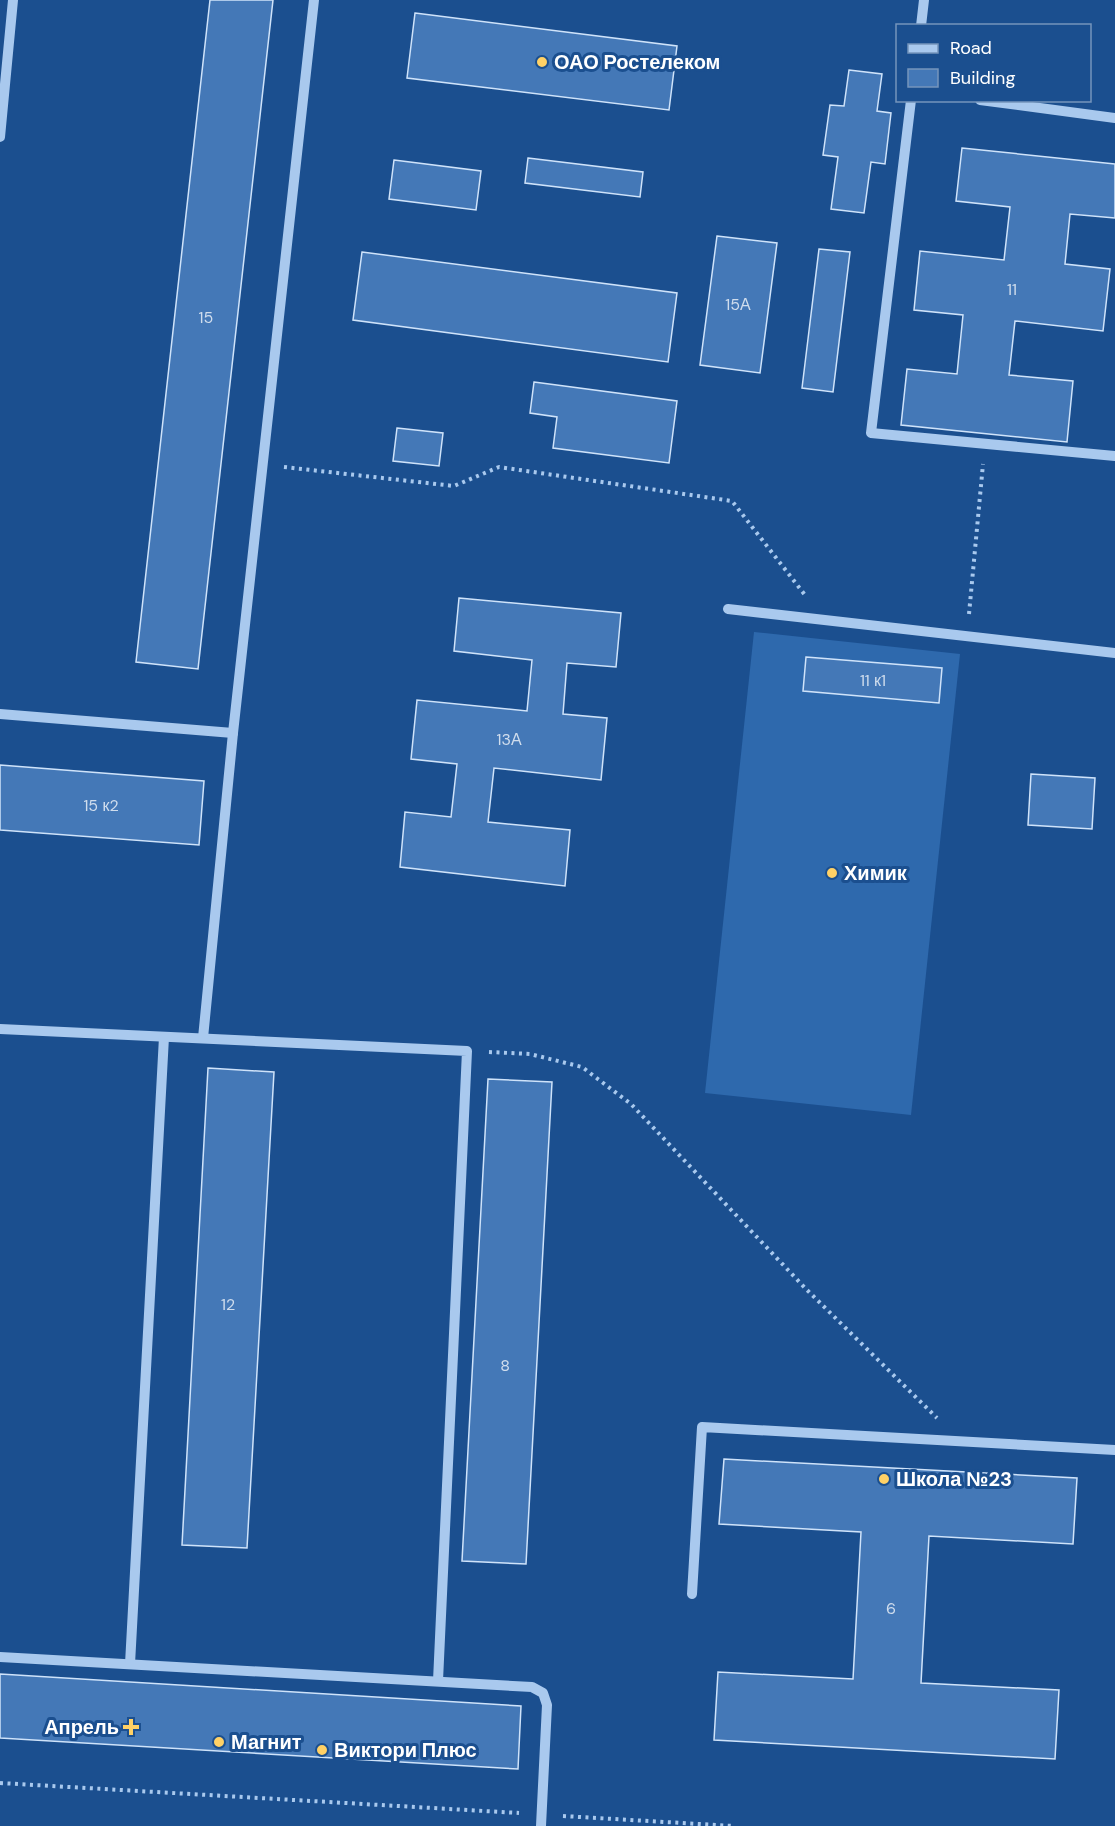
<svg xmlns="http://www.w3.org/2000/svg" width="1115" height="1826" viewBox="0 0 1115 1826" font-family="'DM Sans',sans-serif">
<rect width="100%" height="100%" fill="#1b4f8f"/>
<polygon fill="#2e69ad" points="754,632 960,654 911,1115 705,1093"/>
<g fill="#4478b7" stroke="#cfe3fa" stroke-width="1.5">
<polygon points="210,0 273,0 198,669 136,662"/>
<polygon points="415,13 677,46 669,110 407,78"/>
<polygon points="849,70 882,74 877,111 891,113 885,164 871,162 864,213 831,209 838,157 823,155 830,105 844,106"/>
<polygon points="962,148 1115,164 1115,218 1070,214 1065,264 1110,269 1103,331 1015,321 1009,375 1073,381 1067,442 901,425 907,369 957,374 963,315 914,310 920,251 1004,260 1010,207 956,201"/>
<polygon points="528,158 643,172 640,197 525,183"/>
<polygon points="394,160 481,171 476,210 389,199"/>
<polygon points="717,236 777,243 760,373 700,365"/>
<polygon points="819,249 850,252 833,392 802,388"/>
<polygon points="362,252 677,293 668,362 353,320"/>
<polygon points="534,382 677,401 669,463 553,448 557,417 530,413"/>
<polygon points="397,428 443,433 439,466 393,461"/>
<polygon points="459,598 621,613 616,667 567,663 563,714 607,718 601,780 494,768 488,822 570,830 565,886 400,867 405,812 451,817 457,764 411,759 417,700 527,711 532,660 454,651"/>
<polygon points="806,657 942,668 939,703 803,691"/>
<polygon points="0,765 204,781 199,845 0,830"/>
<polygon points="1031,774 1095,778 1092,829 1028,825"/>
<polygon points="208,1068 274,1072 247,1548 182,1545"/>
<polygon points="488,1079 552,1082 526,1564 462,1561"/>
<polygon points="724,1459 1077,1478 1073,1544 929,1536 921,1683 1059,1690 1055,1759 714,1740 718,1672 853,1679 861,1532 719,1524"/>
<polygon points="0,1674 521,1706 518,1769 0,1738"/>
</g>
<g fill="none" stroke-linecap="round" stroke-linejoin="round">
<g stroke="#a9c9ee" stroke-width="4" stroke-dasharray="3 4.5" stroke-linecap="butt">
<polyline points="284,467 454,486 499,467 732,501 805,595"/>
<polyline points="969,614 983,464"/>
<polyline points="489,1052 530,1054 582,1067 631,1104 806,1289 937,1418"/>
<polyline points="0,1783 519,1813"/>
<polyline points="563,1816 733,1826"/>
</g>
<g stroke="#a9c9ee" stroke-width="10">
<polyline points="921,26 924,0"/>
<polyline points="911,100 871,433 1115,456"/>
<polyline points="980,100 1115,118"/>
<polyline points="0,137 13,0"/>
<polyline points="728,609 1115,653"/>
<polyline points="0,714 233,733"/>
<polyline points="0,1029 467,1051 438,1681"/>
<polyline points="203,1038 233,733 314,0"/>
<polyline points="692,1594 702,1427 1115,1450"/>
<polyline points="0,1657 532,1687 543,1693 547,1705 541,1826"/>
<polyline points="130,1664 164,1037"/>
</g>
</g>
<g fill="#ffd166" stroke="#1b4f8f" stroke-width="2">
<circle cx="542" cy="62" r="6"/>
<circle cx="832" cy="873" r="6"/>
<circle cx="884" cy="1479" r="6"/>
<path d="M128 1718h6v6h6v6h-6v6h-6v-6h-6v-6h6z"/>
<circle cx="219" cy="1742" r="6"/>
<circle cx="322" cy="1750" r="6"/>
</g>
<g text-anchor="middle" stroke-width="6" stroke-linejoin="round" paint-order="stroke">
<g font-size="16" fill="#d0dded">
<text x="1012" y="295">11</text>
<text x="738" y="310">15А</text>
<text x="206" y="323">15</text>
<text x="873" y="686">11 к1</text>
<text x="509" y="745">13А</text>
<text x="101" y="811">15 к2</text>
<text x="228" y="1310">12</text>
<text x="505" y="1371">8</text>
<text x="891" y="1614">6</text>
</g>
<g font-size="20" font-weight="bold" fill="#fff" stroke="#1b4f8f" text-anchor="start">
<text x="554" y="69">ОАО Ростелеком</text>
<text x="844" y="880">Химик</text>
<text x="896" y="1486">Школа №23</text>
<text x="119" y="1734" text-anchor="end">Апрель</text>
<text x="231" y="1749">Магнит</text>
<text x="334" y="1757">Виктори Плюс</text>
</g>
</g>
<rect x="896" y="24" width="195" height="78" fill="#1b4f8f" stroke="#7695bc" stroke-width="1.5"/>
<rect x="908" y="44" width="30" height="9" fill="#a9c9ee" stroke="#7695bc" stroke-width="1.5"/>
<text x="950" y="54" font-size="18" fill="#ffffff">Road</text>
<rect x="908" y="69" width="30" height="18" fill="#4478b7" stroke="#7695bc" stroke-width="1.5"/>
<text x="950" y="84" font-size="18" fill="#ffffff">Building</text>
</svg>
